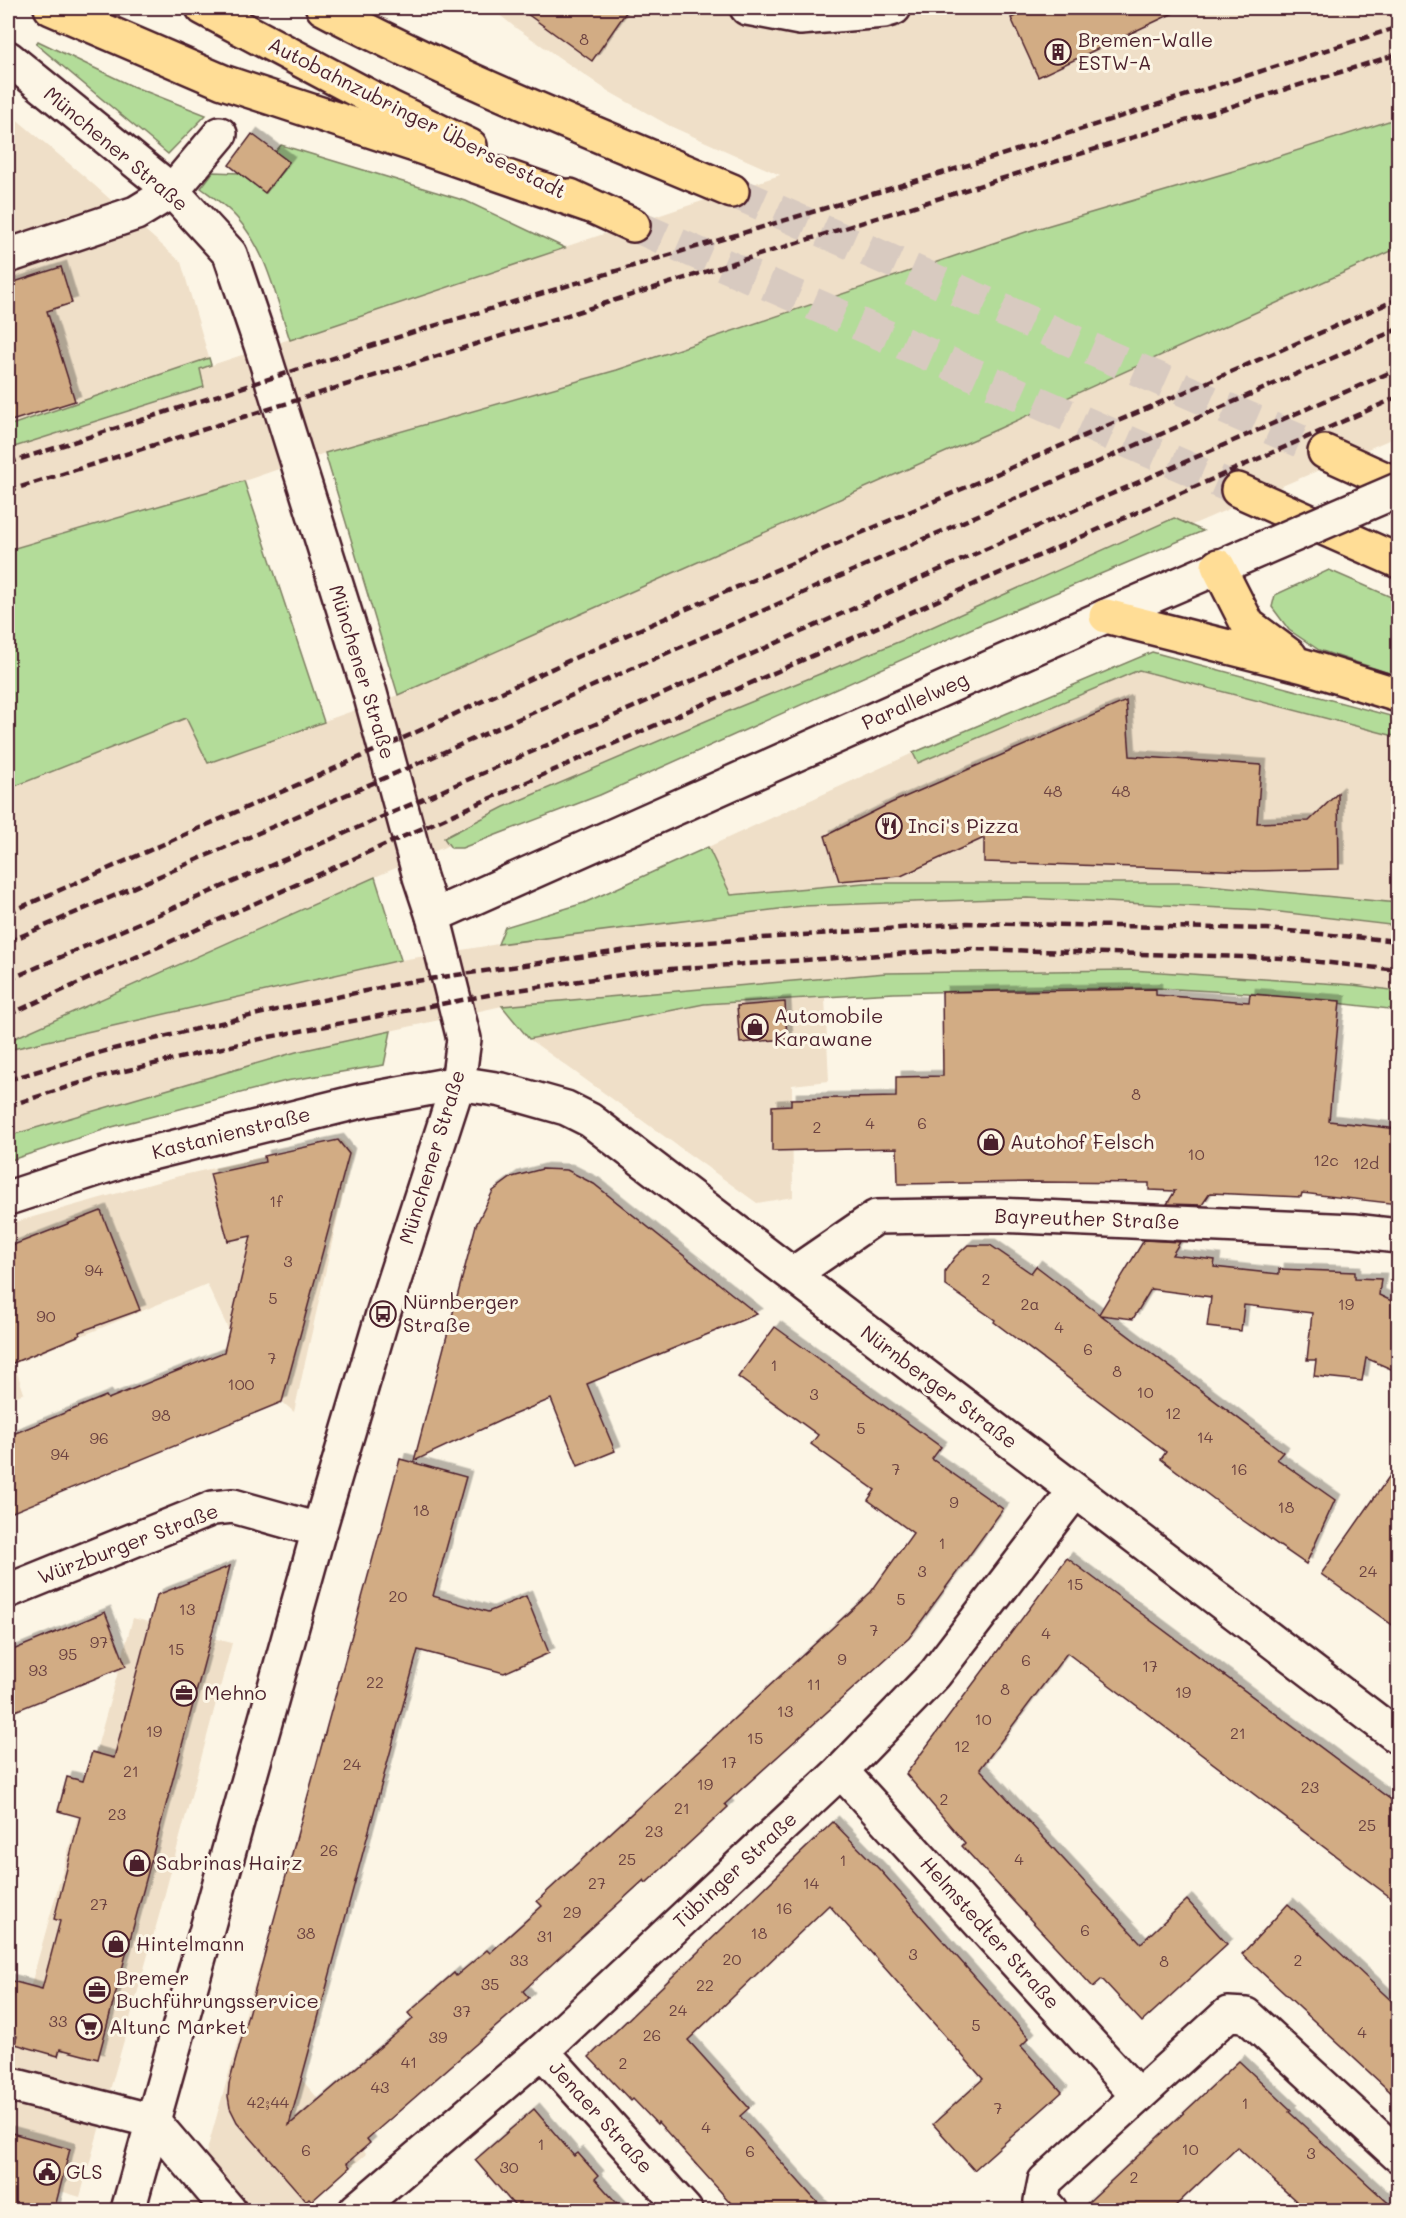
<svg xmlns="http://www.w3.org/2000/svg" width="1406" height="2218" viewBox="0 0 1406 2218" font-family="Mali,sans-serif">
<defs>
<filter id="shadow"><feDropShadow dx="5.5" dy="-5.5" stdDeviation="0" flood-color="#0004"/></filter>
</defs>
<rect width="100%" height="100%" fill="#fcf5e5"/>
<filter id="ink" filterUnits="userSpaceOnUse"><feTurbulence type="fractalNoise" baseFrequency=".0167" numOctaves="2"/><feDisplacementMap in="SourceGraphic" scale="12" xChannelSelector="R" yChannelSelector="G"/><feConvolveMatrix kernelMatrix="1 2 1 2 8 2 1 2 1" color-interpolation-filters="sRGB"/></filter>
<g filter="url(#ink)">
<g fill="#efdfc8">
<polygon points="491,8 1398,8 1398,118 1240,169 1026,232 617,370 325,453 244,481 8,550 8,449 204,388 200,369 780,175 670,126 608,91 516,28"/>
<polygon points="8,112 85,177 181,262 209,358 8,426"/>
<polygon points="1398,248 1398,436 375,877 401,960 498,944 803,906 1027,898 1262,910 1398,926 1398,991 1353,985 1131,970 886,973 502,1006 296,1052 8,1136 8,789 186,718 208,762 398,695 998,429"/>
<polygon points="1139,670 1398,737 1398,903 1188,883 864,883 731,895 708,847 913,753 918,763"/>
<polygon points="825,998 829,1081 792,1085 793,1197 757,1203 529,1039 704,1004"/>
<polygon points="341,1139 352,1153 294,1412 249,1373 207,1284 14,1364 24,1393 8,1400 8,1224 179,1176"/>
<polygon points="133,1618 232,1643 160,1912 80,2197 8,2175 8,2067"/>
<polygon points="260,1964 330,1983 302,2080 366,2154 302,2210 190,2210"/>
</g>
<g fill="#b3dc99" stroke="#7e7e62" stroke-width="1.5">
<polygon points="38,41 132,86 206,115 168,154 36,44"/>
<polygon points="1398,118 1398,248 998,429 398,695 325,453 617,370 1026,232 1240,169"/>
<path d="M281,145l185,56 99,47 -275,92c-14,-42 -23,-89 -53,-122 -10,-12 -24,-21 -36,-30l12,-16 26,1 27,20 23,-31 -14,-10z"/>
<polygon points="209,358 211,365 200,369 204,387 8,449 8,426"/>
<polygon points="244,481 324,722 208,763 186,718 8,789 8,550"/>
<polygon points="1174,518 1203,531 986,622 600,795 462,848 451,848 444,838 504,807 729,711 903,640"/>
<polygon points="1329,570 1398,600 1398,676 1319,650 1289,630 1272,607 1275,595"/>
<polygon points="1152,652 1398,718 1398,737 1139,670 918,763 913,753"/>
<polygon points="708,847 731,895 864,883 1188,883 1398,903 1398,926 1262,910 1027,898 803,906 498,944 505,927 584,903"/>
<polygon points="375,877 401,960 8,1050 8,1041"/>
<polygon points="1131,970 1353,985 1398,991 1398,1010 1247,993 1158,988 1041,989 894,993 704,1004 529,1039 502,1006 886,973"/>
<polygon points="391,1031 384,1065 286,1081 112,1127 8,1161 8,1136 296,1052"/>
</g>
<g fill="#d2ac84" stroke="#4a1f2b" stroke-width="1.5" filter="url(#shadow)">
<polygon points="519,8 629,8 592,61"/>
<polygon points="1034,8 1184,8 1038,77 1011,18"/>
<polygon points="252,134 289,162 265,193 229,165"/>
<polygon points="61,267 72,303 47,311 75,401 8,422 8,284"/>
<polygon points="1126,701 1130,756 1261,765 1257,823 1309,821 1338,793 1339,869 1253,871 984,862 984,838 901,876 839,881 825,836 891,803"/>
<polygon points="1156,989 1156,995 1249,1002 1250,994 1340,1001 1329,1121 1398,1129 1398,1204 1302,1193 1301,1197 1210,1193 1202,1205 1167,1204 1175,1191 1149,1190 1149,1183 1035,1182 898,1184 897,1148 772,1151 772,1106 791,1105 791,1099 896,1097 896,1077 943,1076 942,992"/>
<polygon points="785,1002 787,1039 740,1043 737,1006"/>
<polygon points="338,1140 349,1154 282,1402 8,1514 8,1436 106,1396 108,1399 224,1352 251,1236 228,1241 210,1174 265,1162 264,1156"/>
<polygon points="542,1169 567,1170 594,1184 757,1314 587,1384 615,1451 578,1466 551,1399 508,1417 414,1461 476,1225 493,1191 512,1177"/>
<polygon points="101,1211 140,1310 79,1332 80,1335 8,1365 8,1247"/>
<polygon points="1144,1240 1180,1242 1172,1255 1215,1260 1214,1267 1279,1274 1279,1269 1355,1272 1355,1278 1381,1279 1379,1295 1398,1304 1398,1372 1366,1358 1362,1381 1314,1376 1316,1360 1307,1360 1312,1313 1244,1305 1241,1331 1207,1327 1211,1297 1151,1289 1133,1319 1101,1315 1283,1452 1277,1459 1335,1500 1306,1564 1235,1515 1161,1459 1166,1452 994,1322 995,1320 945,1285 945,1271 955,1257 968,1245 990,1245 1031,1273 1036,1266 1099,1314"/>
<polygon points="775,1327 941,1447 932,1459 1003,1509 909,1638 725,1804 728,1807 646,1883 644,1880 575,1943 523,1991 529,1998 367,2139 370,2143 347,2163 350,2167 312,2201 309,2198 306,2201 237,2122 230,2108 228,2096 229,2084 400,1459 466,1477 433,1596 488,1612 526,1596 549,1653 504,1673 418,1650 289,2125 413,2019 408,2013 454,1973 456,1976 487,1950 490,1953 542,1906 537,1901 871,1592 913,1533 868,1500 875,1490 811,1444 818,1435 738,1377"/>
<polygon points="1398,1464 1398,1629 1321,1574"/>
<polygon points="1067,1558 1398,1805 1398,1903 1067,1653 980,1769 1141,1943 1187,1900 1227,1944 1142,2022 1102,1979 1093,1987 962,1846 965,1843 906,1774"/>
<polygon points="230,1566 98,2059 60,2049 58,2056 15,2044 17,2036 8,2034 8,1980 42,1989 60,1921 54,1919 80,1817 58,1811 67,1777 83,1781 92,1752 114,1758 157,1595"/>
<polygon points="105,1612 126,1666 8,1714 8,1652"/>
<polygon points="833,1822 880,1870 1029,2038 1021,2046 1062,2092 974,2170 933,2124 983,2079 829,1905 688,2040 749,2108 740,2116 825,2211 738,2211 658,2122 657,2124 633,2099 631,2101 589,2057"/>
<polygon points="1288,1904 1398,2007 1398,2099 1242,1954"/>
<polygon points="1239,2061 1291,2110 1289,2112 1397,2211 1307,2211 1237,2147 1170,2211 1079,2211"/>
<polygon points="534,2109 574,2156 578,2153 598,2176 595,2179 624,2211 519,2211 475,2160"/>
<polygon points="8,2132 70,2149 54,2211 8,2211"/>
</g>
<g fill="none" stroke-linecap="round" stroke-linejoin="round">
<g stroke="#d8cac0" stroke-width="33" stroke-dasharray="33 16" stroke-linecap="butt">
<polyline points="732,191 1325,452"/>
<polyline points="633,225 1238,490"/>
</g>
<g stroke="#4a1f2b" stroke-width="38">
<g id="minor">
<polyline points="747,8 800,18 884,11 894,8"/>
<polyline points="8,58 172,191 230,254 261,345 370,693 420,877 433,916 464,1039 458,1083 383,1314 319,1530 128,2210"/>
<polyline points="8,256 136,213 172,191 220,134"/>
<polyline points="433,916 1106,616 1261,549"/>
<polyline points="8,1198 127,1159 361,1101 458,1083 502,1090 566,1108 590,1120 1398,1737"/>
<polyline points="793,1274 876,1217 997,1215 1354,1231 1398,1236"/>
<polyline points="8,1591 213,1508 233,1506 319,1530"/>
<polyline points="841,1771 1138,2096"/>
<polyline points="542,2051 685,2210"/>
<polyline points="8,2084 153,2121"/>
<polyline points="153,2121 229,2210"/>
<polyline points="356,2210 542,2051 841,1771 935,1674 1075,1491"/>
<polyline points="1050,2210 1041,2201 1045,2181 1228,2014 1246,2015 1398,2155"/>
</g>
</g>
<g stroke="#4a1f2b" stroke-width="38">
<g id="highway">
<polyline points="51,8 223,82 415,145 588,205"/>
<polyline points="203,8 389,107 470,146"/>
<path d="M323,8c132,70 271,125 409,183"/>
<polyline points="570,196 633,225"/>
<polyline points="1325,452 1398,485"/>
<polyline points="1238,490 1398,561"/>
<polyline points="1218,566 1248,625 1290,656"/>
<polyline points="1106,616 1304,666 1398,695"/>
</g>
</g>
<use href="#minor" stroke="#fcf5e5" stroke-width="33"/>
<use href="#highway" stroke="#ffdd96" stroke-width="33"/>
<g stroke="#4a1f2b" stroke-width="4.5" stroke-dasharray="9 4.5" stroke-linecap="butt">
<polyline points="8,463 417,331 995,157 1398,27"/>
<polyline points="8,491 1398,54"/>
<polyline points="8,913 410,735 581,655 1398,299"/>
<polyline points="8,942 419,763 1398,329"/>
<polyline points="8,980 607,719 1006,540 1398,369"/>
<polyline points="8,1015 364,854 1398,397"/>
<polyline points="8,1080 105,1051 258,1014 402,983 655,946 967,923 1267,929 1398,941"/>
<polyline points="8,1106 99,1077 269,1037 504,992 655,970 971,949 1281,958 1398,970"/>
</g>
<g stroke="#4a1f2b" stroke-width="38" stroke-linecap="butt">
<polyline id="minor-bridge" points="1261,549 1398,490"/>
</g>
<use href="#minor-bridge" stroke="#fcf5e5" stroke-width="33"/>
</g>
</g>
<defs>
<g id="building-ring" transform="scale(1.35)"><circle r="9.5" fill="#fcf5e5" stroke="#4a1f2b" stroke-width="1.5"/><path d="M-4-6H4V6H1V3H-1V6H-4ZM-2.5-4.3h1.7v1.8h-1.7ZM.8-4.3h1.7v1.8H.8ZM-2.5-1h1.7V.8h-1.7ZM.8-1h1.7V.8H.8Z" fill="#4a1f2b"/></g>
<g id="restaurant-ring" transform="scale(1.35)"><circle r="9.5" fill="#fcf5e5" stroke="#4a1f2b" stroke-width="1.5"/><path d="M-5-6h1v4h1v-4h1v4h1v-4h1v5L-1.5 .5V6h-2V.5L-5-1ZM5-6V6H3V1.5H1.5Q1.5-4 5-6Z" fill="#4a1f2b"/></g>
<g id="shop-ring" transform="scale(1.35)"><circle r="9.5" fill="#fcf5e5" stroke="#4a1f2b" stroke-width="1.5"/><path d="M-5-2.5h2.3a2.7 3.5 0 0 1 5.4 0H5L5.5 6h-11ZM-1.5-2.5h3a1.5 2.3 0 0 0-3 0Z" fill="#4a1f2b"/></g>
<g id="bus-ring" transform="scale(1.35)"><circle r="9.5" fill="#fcf5e5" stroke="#4a1f2b" stroke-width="1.5"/><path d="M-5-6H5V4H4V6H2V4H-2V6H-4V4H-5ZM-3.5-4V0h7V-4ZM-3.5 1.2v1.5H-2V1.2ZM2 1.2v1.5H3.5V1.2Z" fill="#4a1f2b"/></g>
<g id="office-ring" transform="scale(1.35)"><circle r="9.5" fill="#fcf5e5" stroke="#4a1f2b" stroke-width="1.5"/><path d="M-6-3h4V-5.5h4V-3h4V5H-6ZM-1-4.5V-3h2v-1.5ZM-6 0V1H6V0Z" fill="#4a1f2b"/></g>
<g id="supermarket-ring" transform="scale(1.35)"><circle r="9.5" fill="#fcf5e5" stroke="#4a1f2b" stroke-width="1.5"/><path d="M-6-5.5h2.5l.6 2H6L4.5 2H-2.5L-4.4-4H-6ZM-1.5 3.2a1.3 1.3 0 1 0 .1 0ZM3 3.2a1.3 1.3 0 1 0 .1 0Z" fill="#4a1f2b"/></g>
<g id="civic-ring" transform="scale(1.35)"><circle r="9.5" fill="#fcf5e5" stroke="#4a1f2b" stroke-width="1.5"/><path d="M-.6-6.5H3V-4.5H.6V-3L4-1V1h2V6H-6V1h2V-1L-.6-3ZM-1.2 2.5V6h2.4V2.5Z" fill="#4a1f2b"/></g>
</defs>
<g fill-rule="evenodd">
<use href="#building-ring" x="1058" y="52"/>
<use href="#restaurant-ring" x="889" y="826"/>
<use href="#shop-ring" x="755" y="1027"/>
<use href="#shop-ring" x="991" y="1142"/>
<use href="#bus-ring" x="383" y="1314"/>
<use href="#office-ring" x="184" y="1693"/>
<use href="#shop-ring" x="137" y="1863"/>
<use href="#shop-ring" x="116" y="1944"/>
<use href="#office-ring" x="97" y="1990"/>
<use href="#supermarket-ring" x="89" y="2027"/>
<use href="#civic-ring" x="47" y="2172"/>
</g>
<g text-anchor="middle" stroke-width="6" stroke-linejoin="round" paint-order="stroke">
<g font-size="16" fill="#6c4241">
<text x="584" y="45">8</text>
<text x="1053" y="797">48</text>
<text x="1121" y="797">48</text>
<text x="1136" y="1100">8</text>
<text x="870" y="1129">4</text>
<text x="922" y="1129">6</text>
<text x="817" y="1133">2</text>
<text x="1196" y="1160">10</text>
<text x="1326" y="1166">12c</text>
<text x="1366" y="1169">12d</text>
<text x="276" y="1207">1f</text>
<text x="288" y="1267">3</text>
<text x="94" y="1276">94</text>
<text x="986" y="1285">2</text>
<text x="273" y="1304">5</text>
<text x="1030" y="1310">2a</text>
<text x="1346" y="1310">19</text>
<text x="46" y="1322">90</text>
<text x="1059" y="1333">4</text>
<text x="1088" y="1355">6</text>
<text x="272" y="1364">7</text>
<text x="774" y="1371">1</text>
<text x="1117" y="1377">8</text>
<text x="241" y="1390">100</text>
<text x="1145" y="1398">10</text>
<text x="814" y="1400">3</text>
<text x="1173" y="1419">12</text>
<text x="161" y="1421">98</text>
<text x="861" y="1434">5</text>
<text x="1205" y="1443">14</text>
<text x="99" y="1444">96</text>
<text x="60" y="1460">94</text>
<text x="896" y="1475">7</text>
<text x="1239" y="1475">16</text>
<text x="954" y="1508">9</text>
<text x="1286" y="1513">18</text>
<text x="421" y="1516">18</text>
<text x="942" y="1549">1</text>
<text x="922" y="1577">3</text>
<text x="1368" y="1577">24</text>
<text x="1075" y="1590">15</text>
<text x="398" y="1602">20</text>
<text x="901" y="1605">5</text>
<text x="187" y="1615">13</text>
<text x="874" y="1636">7</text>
<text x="1046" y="1639">4</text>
<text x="99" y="1648">97</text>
<text x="176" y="1655">15</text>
<text x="68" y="1660">95</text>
<text x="842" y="1665">9</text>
<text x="1026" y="1666">6</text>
<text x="1150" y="1672">17</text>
<text x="38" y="1676">93</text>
<text x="375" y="1688">22</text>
<text x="814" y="1690">11</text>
<text x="1005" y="1695">8</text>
<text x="1183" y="1698">19</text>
<text x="785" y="1717">13</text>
<text x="983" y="1725">10</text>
<text x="154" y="1737">19</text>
<text x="1238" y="1739">21</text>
<text x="755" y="1744">15</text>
<text x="962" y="1752">12</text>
<text x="729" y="1768">17</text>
<text x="352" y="1770">24</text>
<text x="131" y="1777">21</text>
<text x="705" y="1790">19</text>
<text x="1310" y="1793">23</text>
<text x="944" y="1805">2</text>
<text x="682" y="1814">21</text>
<text x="117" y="1820">23</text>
<text x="1367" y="1831">25</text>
<text x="654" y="1837">23</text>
<text x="329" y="1856">26</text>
<text x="627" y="1865">25</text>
<text x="1019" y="1865">4</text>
<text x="843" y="1866">1</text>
<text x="597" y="1889">27</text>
<text x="811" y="1889">14</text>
<text x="99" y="1910">27</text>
<text x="784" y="1914">16</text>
<text x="572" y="1918">29</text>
<text x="1085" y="1936">6</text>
<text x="306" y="1939">38</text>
<text x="759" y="1939">18</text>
<text x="545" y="1942">31</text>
<text x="913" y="1960">3</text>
<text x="732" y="1965">20</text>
<text x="519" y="1966">33</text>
<text x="1298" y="1966">2</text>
<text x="1164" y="1967">8</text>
<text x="490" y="1990">35</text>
<text x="705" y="1991">22</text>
<text x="678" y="2016">24</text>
<text x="462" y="2017">37</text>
<text x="58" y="2027">33</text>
<text x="976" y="2031">5</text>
<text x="1362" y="2038">4</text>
<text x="652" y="2041">26</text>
<text x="438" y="2043">39</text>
<text x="409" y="2068">41</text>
<text x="623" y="2069">2</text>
<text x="380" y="2093">43</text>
<text x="268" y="2108">42;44</text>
<text x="1245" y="2109">1</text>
<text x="998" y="2114">7</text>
<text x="706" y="2133">4</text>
<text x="541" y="2150">1</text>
<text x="1190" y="2155">10</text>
<text x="306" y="2156">6</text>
<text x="750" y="2157">6</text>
<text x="1311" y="2159">3</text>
<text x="509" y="2173">30</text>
<text x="1134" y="2183">2</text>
</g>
<g font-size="20" fill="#4a1f2b" stroke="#fcf5e5" text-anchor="start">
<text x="1078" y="47">Bremen-Walle<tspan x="1078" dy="23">ESTW-A</tspan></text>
<text x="908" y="833">Inci's Pizza</text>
<text x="774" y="1023">Automobile<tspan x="774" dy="23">Karawane</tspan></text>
<text x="1010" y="1149">Autohof Felsch</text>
<text x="403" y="1309">Nürnberger<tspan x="403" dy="23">Straße</tspan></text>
<text x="204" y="1700">Mehno</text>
<text x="156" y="1870">Sabrinas Hairz</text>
<text x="136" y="1951">Hintelmann</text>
<text x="116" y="1985">Bremer<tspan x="116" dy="23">Buchführungsservice</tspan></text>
<text x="109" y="2034">Altunc Market</text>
<text x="66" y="2179">GLS</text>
</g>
<g font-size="20" fill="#4a1f2b" stroke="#fcf5e5">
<text transform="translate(417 118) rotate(27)" y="7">Autobahnzubringer Überseestadt</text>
<text transform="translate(116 149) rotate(40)" y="7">Münchener Straße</text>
<text transform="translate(362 672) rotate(73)" y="7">Münchener Straße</text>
<text transform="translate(915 701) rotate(-24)" y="7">Parallelweg</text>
<text transform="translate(231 1133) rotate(-14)" y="7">Kastanienstraße</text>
<text transform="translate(432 1157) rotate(-73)" y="7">Münchener Straße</text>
<text transform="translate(1087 1219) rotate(2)" y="7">Bayreuther Straße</text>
<text transform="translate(939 1387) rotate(37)" y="7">Nürnberger Straße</text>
<text transform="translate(128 1544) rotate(-21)" y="7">Würzburger Straße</text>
<text transform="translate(735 1870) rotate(-43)" y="7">Tübinger Straße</text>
<text transform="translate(990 1933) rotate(48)" y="7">Helmstedter Straße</text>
<text transform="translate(601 2117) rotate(48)" y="7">Jenaer Straße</text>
</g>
</g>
<rect width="1406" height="2218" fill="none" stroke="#fcf5e5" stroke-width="30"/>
<rect x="15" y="15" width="1376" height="2188" fill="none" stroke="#4a1f2b" stroke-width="2" filter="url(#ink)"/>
</svg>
